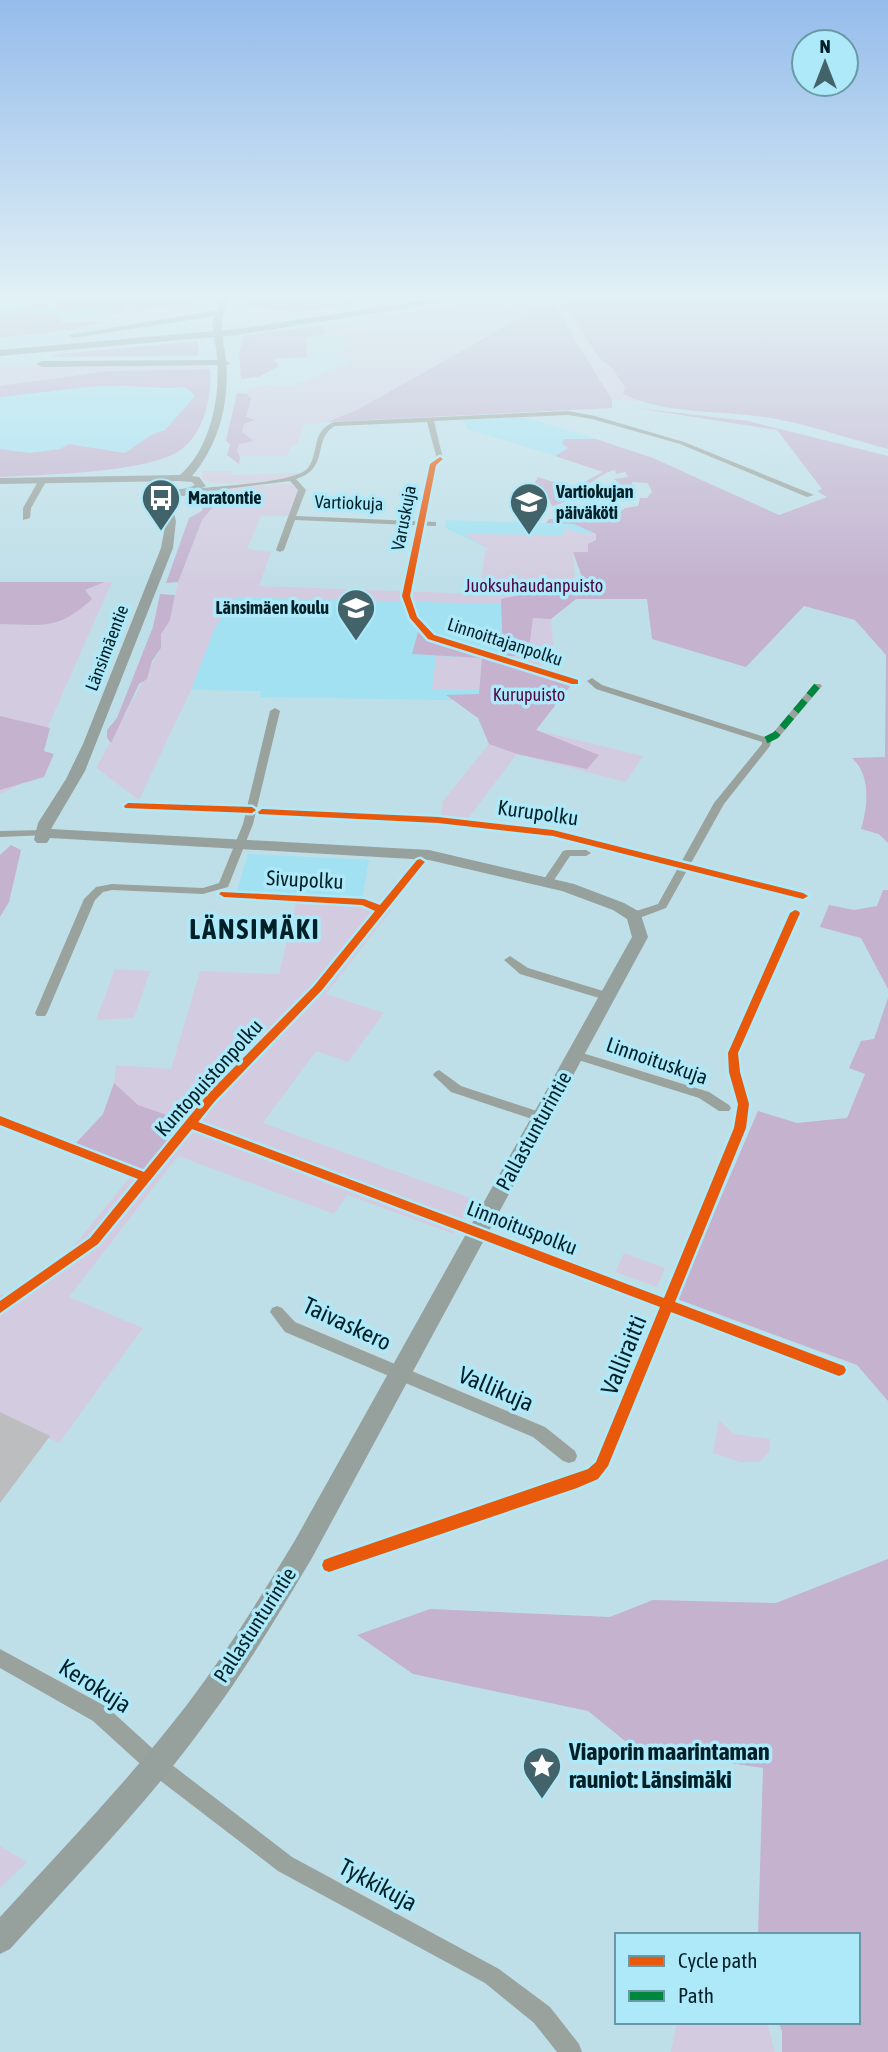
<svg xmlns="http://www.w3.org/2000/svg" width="888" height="2052" viewBox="0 0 888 2052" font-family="'Asap Condensed',sans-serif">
<rect width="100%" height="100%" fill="#bfdfe8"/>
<g fill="#a2e1f1">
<polygon points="47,295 56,308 111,307 110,316 0,323 0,296"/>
<polygon points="283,295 394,295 292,309"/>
<polygon points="107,386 162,389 185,387 195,396 165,430 151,435 125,453 69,444 60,449 30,453 0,449 0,397 21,392"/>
<polygon points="525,417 596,439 555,456 467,429 464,420"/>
<polygon points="446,520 574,524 596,534 490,549 445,528"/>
<polygon points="236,597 503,604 502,701 260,697 261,691 191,690 215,627"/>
<polygon points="248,854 369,860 362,900 236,893"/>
</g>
<g fill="#d3cce0">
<path d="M512,295h61l-4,10 31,54 12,9 21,30 7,3 -28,-1 -24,-36 -231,46 -30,12 -24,3 -5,19 -7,2 -4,10h-48l-2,-4 5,-60 21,-7 34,1v-3c19,-5 34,-14 52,-19l2,-4 -18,-5 23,-11 -14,-10h-18l-2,-8z"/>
<polygon points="0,365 204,366 210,369 108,371 0,386"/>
<path d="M202,471h30l-1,4 70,-2c-17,9 -80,15 -99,7z"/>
<polygon points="285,484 296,486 298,490 288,516 261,516 247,549 271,552 259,586 480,594 485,551 489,549 464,534 564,535 565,528 583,534 596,534 596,540 588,552 573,552 576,599 551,619 554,655 540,668 575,679 536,730 643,756 626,782 517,754 467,820 441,817 443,801 504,725 503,604 236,597 215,627 191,690 139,800 96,768 161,648 161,634 170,620 178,582 202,519 213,507 220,488"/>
<polygon points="0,582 112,582 23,783 0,794"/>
<polygon points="436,656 482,658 480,690 432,689"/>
<polygon points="296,902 392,909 326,994 384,1013 348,1062 316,1051 263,1123 473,1199 454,1234 347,1195 334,1214 178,1156 69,1297 143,1328 59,1443 0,1415 0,1294 13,1298 60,1263 143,1161 114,1083 116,1065 171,1069 200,971 279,974"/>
<polygon points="115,969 150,971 134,1018 96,1020"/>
<polygon points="624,1253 665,1268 657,1287 615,1272"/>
<polygon points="719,1420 734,1434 770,1439 770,1451 760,1462 740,1462 713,1453"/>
<polygon points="0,1846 27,1862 0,1888"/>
<polygon points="677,2022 767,2022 775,2052 671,2052"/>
</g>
<g fill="#c4b2cf">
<polygon points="47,295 190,295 190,304 139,310 135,305 125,306 126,311 110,316 110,307 56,308"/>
<polygon points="287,295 290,300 335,303 405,295 299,312 246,306 245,295"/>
<path d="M573,295h315v154c-43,-11 -88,-28 -132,-33 -45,-6 -91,-2 -133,-22l2,-7 -13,-19 -12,-9 -36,-54h5z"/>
<polygon points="41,301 44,305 28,313 58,313 63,323 107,321 75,329 0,338 0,316"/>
<polygon points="554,305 612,400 612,408 327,422 357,410 542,306"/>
<polygon points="322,326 324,334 306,338 307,357 274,359 279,366 258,377 241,379 239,352 244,335"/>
<polygon points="198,341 198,356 52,357 59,354"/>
<path d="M210,369c3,26 -6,63 -28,80 -34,25 -139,25 -182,28v-28l30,4 30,-4 9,-5 56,9 26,-18 14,-5 30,-34 -10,-9c-27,3 -54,-2 -82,-1 -35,2 -69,8 -103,11v-11l108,-15z"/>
<polygon points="237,393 247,394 251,399 246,417 255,420 244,424 242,432 254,441 239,444 237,451 240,457 239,464 227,455 230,445 226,440"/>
<path d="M636,408l112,13 140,35v387l-9,-9 -18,-5c7,-23 10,-54 -9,-71l33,-1 1,-102 -31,-35 -51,-14 -58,61 -94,-28 -5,-40h-71l-25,20 -18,-1 -3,23 -8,14 -19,2 -2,-58 82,-19 -10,-28h15v-8l8,-4v-6l-22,-10 -28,-1 3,-4 63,-1 13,-10 13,-2 2,-8h7l5,-6 -4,-9 -16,-1 1,5 -7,2 -12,-10 14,-2 -3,-5 -9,2 -1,-4c-22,4 -38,32 -63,36l-5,-12 -17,-3 8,-14 35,11 30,-16 -48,-16 13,-8 -6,-4 2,-5h32l57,19 126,57 48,-18 -10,-6 5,-2 -45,-59z"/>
<polygon points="220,488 213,507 202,520 178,582 166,583 189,518 202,511 206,490"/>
<path d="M0,582h104l-19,8 7,9c-34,31 -47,26 -92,25z"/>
<polygon points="160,594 175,595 170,620 161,634 161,648 152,661 147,679 139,684 111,743 107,738 107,730 117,718 153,627"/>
<polygon points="418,632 572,684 536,730 599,755 587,769 517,754 489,744 478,718 446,695 479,694 482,658 412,654"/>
<polygon points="0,716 50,728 44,751 54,754 44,777 0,790"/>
<polygon points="11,845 21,850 9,902 0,917 0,855"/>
<polygon points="883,890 888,890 888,989 861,938 820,927 829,905 854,910 877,906"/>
<polygon points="888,998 888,1401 857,1365 677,1299 758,1111 797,1123 847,1118 865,1074 849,1068 861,1041 874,1039"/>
<polygon points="114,1083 138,1105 187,1122 145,1171 76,1143 103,1114"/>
<polygon points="888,1559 888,2052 782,2052 782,2031 778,2022 858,2022 858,1935 758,1935 763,1768 635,1749 588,1711 413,1674 357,1635 430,1609 610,1617 653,1600 776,1603"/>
</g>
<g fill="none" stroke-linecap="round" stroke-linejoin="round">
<polyline stroke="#b9c9f0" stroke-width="2" points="613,295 618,314"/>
</g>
<polygon fill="#bcbdbe" points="0,1412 50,1436 0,1503"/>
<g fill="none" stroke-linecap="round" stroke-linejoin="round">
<g fill="#9aa29d" fill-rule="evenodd">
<path d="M568,411l27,5 89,26 130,53 -7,2 -127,-53 -88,-25 -24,-4 -134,6 9,38 -3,2 -3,-2 -10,-37 -92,4c-24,14 -4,42 -39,53l10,11 -10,26 140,6v4h-3l-138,-6 -11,30 -4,2 -4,-2 22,-60 -8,-9 -96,12 -4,-2 4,-2c22,-3 102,-6 114,-21 12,-16 2,-36 26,-46z"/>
<polygon points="40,478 47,480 31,508 30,518 23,520 23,508"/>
<polygon points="592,678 602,685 765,737 773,733 814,684 820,684 822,686 779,737 771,741 770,746 724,804 666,908 634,920 628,916 630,913 658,904 714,803 762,744 762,742 596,689 587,681"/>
<polygon points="275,708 280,711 253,824 228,887 203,894 112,890 103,892 95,900 47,1013 45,1016 37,1016 35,1013 84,899 96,887 112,884 203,888 219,883 243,824 270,711"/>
<polygon points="44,830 48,831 48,835 0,837 0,831"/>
<polygon points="567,850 586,850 591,853 586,856 570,856 550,886 542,886 541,884 542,882 563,851"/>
<polygon points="510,956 528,968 613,994 615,997 609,1001 520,974 504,960"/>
<polygon points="576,1051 709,1092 729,1105 731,1108 729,1111 719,1111 699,1098 572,1058 570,1055"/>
<polygon points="439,1070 461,1086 546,1114 548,1117 546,1120 541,1122 451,1092 433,1075 435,1072"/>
<polygon points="277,1306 282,1308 295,1322 545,1427 575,1451 577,1456 575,1461 569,1463 563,1461 533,1437 285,1332 270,1312 272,1308"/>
<polygon points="0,1649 107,1707 163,1758 292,1857 499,1969 550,2007 579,2044 582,2052 557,2052 534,2023 485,1983 278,1871 149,1772 93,1721 0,1668"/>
</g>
<g fill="#96a09c" fill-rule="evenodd">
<polygon points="221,295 229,295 221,322 217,324 213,322"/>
<path d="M219,339l4,3c10,45 0,98 -31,134l7,1 7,9 -22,10 -15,-1 7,26 -3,27 -88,223 -34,58 378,21 145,34 50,19 16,9 8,25 -336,621c-34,57 -67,113 -107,166 -58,80 -129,152 -195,225l-10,5v-37c63,-69 129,-137 186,-211 40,-53 74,-108 108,-164l338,-605 -5,-18 -14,-9 -51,-19 -133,-31 -379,-22 -3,5h-10l-3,-3 4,-17 28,-44 17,-35 78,-196 5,-27 -9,-35 5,-3c14,6 16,9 33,2l-3,-3 -14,-1 -178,3v-6l180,-3c34,-29 43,-91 35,-133z"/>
</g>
<g fill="#919f9c" fill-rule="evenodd">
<polygon points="459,295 488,295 237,335 0,356 0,350 237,329"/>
<polygon points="219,310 223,311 223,315 73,338 68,335"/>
<polygon points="224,360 230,363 228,365 42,367 36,364 42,361"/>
</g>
<polyline stroke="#96a09c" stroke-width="9" points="217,322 219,342"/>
<polyline stroke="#00873e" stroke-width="7" stroke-dasharray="14 7" stroke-linecap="butt" points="766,740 776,735 817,686"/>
<g stroke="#aee9f9" stroke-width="5">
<g id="cycleway">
<polygon points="440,457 443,459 436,465 410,596 417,617 434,635 578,680 578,684 572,684 428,639 410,618 402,596 430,464"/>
<polygon points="128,803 252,807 256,810 252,813 125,808 124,806"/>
<polygon points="262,809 438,817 553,830 803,893 808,896 803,899 553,836 438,823 259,814 258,812"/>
<polygon points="420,859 425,862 423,864 322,990 215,1101 198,1122 664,1298 734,1128 738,1104 729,1072 728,1053 790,913 795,910 798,911 800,913 738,1053 740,1072 749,1104 746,1128 675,1302 844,1366 846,1370 844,1374 839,1376 671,1312 608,1466 598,1479 577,1488 329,1572 324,1570 322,1565 324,1560 329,1558 588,1469 596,1462 660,1307 192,1129 98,1244 0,1313 0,1301 90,1238 138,1179 0,1125 0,1116 144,1172 207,1095 314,986 375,911 362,905 224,897 219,894 221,892 364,899 380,905 417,860"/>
</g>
</g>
<use href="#cycleway" fill="#e8590c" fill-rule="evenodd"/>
</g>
<linearGradient id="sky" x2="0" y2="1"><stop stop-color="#95bceb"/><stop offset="0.51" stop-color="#e2f1f5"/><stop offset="1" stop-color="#e2f1f5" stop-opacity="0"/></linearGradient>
<rect width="888" height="583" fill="url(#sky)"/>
<defs>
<g id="bus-pin" transform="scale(2.0125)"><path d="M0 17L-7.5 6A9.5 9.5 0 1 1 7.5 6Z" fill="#43636b" stroke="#aee9f9"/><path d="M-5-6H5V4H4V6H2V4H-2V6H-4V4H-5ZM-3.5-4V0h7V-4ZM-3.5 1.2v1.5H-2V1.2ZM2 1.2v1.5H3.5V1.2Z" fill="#fff"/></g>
<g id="school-pin" transform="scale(2.0125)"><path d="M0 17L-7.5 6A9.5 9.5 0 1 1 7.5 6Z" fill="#43636b" stroke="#aee9f9"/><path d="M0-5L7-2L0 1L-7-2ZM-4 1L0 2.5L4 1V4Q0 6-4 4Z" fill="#fff"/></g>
<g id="sight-pin" transform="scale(2.0125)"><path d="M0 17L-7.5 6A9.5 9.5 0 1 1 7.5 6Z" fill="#43636b" stroke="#aee9f9"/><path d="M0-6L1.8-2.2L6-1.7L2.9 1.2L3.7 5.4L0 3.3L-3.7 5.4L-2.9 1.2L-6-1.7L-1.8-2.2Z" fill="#fff"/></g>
</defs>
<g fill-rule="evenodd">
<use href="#bus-pin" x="161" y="498"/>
<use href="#school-pin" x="529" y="502"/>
<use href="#school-pin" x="356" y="608"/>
<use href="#sight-pin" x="542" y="1766"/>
</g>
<g text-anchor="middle" stroke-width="7" stroke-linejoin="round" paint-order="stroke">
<g font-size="18" font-weight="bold" fill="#002028" stroke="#aee9f9" text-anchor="start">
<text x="556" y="498">Vartiokujan<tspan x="556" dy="21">päiväköti</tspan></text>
<text x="188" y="504">Maratontie</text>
<text x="329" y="614" text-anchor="end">Länsimäen koulu</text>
</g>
<g font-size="18" fill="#002028" stroke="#aee9f9">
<text transform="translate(349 503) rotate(2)" y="6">Vartiokuja</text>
<text transform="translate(404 518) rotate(-79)" y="6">Varuskuja</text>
<text transform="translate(505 642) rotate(18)" y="6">Linnoittajanpolku</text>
<text transform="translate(107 648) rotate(-69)" y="6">Länsimäentie</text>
</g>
<g font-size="18" fill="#4e0542" stroke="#aee9f9">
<text x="534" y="592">Juoksuhaudanpuisto</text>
<text x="529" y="701">Kurupuisto</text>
</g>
<g font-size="21" fill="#002028" stroke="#aee9f9">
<text transform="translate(538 813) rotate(8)" y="7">Kurupolku</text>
<text transform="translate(305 880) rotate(3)" y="7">Sivupolku</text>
<text transform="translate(657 1061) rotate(19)" y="7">Linnoituskuja</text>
<text transform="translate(209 1078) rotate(-48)" y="7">Kuntopuistonpolku</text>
<text transform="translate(534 1131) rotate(-61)" y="7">Pallastunturintie</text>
<text transform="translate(522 1228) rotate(21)" y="7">Linnoituspolku</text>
<text transform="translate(255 1625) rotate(-57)" y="7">Pallastunturintie</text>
</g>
<g font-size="24" fill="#002028" stroke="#aee9f9">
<text transform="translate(347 1324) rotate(25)" y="8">Taivaskero</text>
<text transform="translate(624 1355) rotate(-68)" y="8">Valliraitti</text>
<text transform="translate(496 1389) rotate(23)" y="8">Vallikuja</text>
<text transform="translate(95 1686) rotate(32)" y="8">Kerokuja</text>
<text transform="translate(378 1885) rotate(28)" y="8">Tykkikuja</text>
</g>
<g font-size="24" font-weight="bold" fill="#002028" stroke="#aee9f9" text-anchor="start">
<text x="569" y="1760">Viaporin maarintaman<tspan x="569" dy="28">rauniot: Länsimäki</tspan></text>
</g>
<g font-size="28" font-weight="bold" letter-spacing="2" fill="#002028" stroke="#aee9f9">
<text x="255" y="939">LÄNSIMÄKI</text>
</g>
</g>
<rect x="615" y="1933" width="245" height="91" fill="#aee9f9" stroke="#6899a5" stroke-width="2"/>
<rect x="629" y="1956" width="35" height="10" fill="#e8590c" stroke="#6899a5" stroke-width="2"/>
<text x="678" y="1968" font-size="21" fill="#002028">Cycle path</text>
<rect x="629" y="1991" width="35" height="10" fill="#00873e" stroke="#6899a5" stroke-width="2"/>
<text x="678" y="2003" font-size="21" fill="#002028">Path</text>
<g transform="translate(825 63)"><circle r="33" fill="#aee9f9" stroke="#6899a5" stroke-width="2"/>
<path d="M0-5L12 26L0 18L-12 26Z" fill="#43636b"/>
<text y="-10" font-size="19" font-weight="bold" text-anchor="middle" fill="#002028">N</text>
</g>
</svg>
